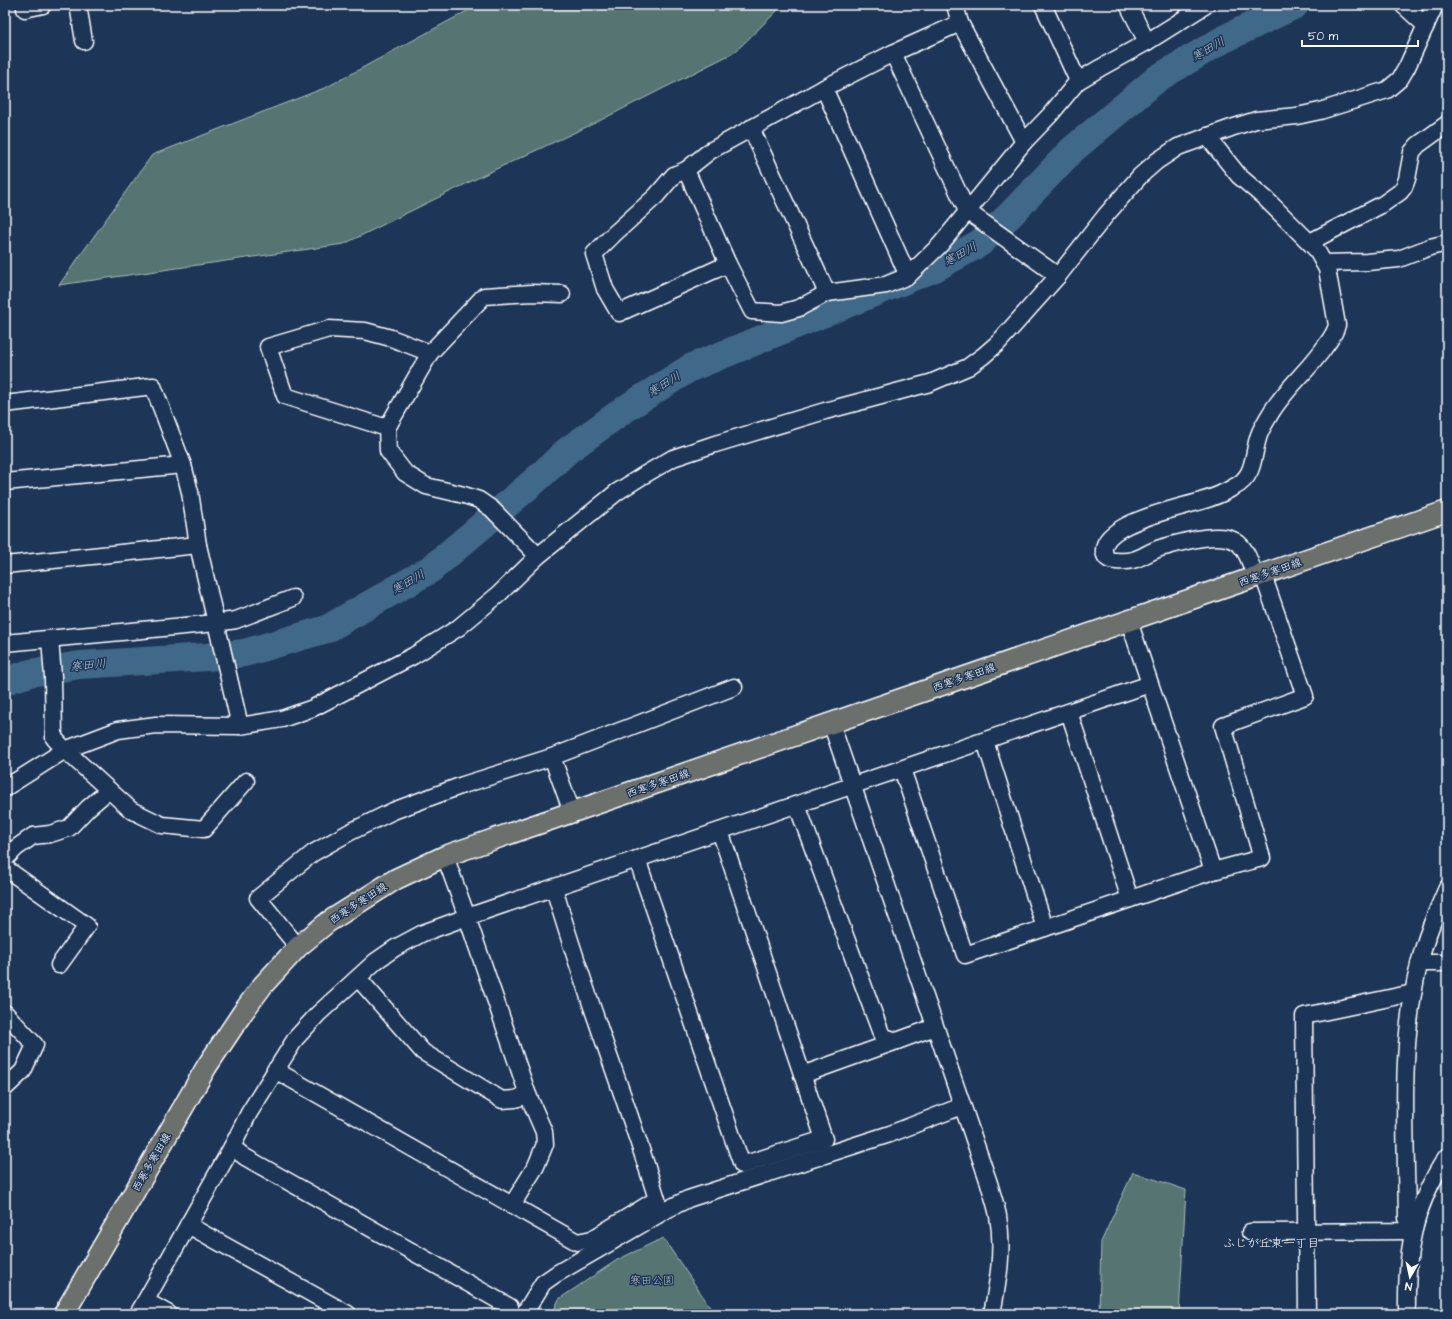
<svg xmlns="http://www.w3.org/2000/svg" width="1452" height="1319" viewBox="0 0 1452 1319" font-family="'Architects Daughter','Klee One',sans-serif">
<rect width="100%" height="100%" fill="#1d3557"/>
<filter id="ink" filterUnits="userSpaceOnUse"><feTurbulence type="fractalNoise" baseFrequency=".025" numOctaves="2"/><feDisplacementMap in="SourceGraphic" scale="8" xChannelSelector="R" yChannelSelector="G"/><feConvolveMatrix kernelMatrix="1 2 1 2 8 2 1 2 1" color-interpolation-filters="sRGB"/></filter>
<g filter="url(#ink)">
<g fill="#577472" stroke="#abbab8">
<polygon points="478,5 783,5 735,52 595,123 494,170 344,244 59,285 152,155 327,87"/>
<polygon points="1133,1172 1186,1190 1179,1314 1099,1314 1101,1242"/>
<polygon points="663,1238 715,1314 552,1314 559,1299 617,1260"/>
</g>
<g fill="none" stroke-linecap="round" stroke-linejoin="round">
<polyline stroke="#406888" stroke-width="28" points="5,681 30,673 80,665 207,657 244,653 327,629 431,569 538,478 567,451 625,409 690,368 935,268 980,243 1011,214 1072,150 1158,78 1224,39 1295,5"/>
<g stroke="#fff" stroke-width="19">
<g id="minor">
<polyline points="78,5 84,41"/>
<polyline points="1043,5 1078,81"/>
<polyline points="1128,5 1147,42"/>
<polyline points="1403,5 1426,26"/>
<polyline points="25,9 43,5"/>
<polyline points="960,23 1024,142"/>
<polyline points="893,53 967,211 1058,276"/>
<polyline points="824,88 908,276"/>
<polyline points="751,128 827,293"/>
<path d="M1207,136l32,40 27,23 50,50 11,20 10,56c-2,9 -8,16 -13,23 -17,24 -41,43 -55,68 -4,7 -8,13 -10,19 -7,20 -3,41 -25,52 -10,6 -22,11 -33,14 -21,7 -99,22 -97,50 1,8 6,10 12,10 25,2 28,-9 48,-14 19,-5 54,-16 71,-6 12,7 16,24 20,36"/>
<polyline points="686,170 728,264 752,311 781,313 799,308 827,293 886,285 908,276 940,245 1024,142 1050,115 1078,81 1100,68 1147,42 1206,5"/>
<polyline points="1310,242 1383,204 1400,192 1404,187 1407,179 1412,152 1418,145 1447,124"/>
<polyline points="1324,263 1367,262 1399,259 1430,247 1447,243"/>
<polyline points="728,264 619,313 605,289 594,254 614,234 656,196 674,175 686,170 710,151 824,88 893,53 960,23 955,5"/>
<polyline points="5,404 153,386 183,465 190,492 198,545 240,726"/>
<polyline points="387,428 285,396 268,347 329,329 365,331 391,338 430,353"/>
<polyline points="5,482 183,465"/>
<polyline points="538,556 492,509 479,500 464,495 426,486 405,473 388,451 387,428 430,353 484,296 532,293 562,294"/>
<polyline points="5,565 198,545"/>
<polyline points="1129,621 1213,871"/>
<polyline points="5,643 216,623 236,620 293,598"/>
<polyline points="1069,712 1130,899"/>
<path d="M831,723l158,460c3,11 7,22 9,33 6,33 0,66 -6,98"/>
<polyline points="985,741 1045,928"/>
<polyline points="552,757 572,812"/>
<polyline points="902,769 965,955 1213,871 1262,858 1223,726 1305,696 1263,575"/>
<polyline points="5,788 65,750 118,730 156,725 240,726 282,719 313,708 413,656 458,628 499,594 538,556 617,492 644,475 673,458 712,445 825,411 930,383 968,367 983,356 998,343 1058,276 1106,215 1140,176 1157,161 1178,147 1231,128 1256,120 1297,116 1320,111 1387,90 1400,79 1407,67 1435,5"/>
<polyline points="109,790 131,810 162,825 204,829 246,781"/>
<polyline points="797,805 882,1036 897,1041 935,1027"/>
<polyline points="445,856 467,917 528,1095 544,1132 545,1144 536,1166 512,1205"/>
<polyline points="5,859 16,848 33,836 50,834 69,828 88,808 109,790 65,750 54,738 53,677 50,639"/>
<polyline points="637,859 742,1165 824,1139 720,831"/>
<polyline points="5,868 87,926 59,965"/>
<polyline points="298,947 258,898 313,853 350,832 393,811 463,785 552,757 734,687"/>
<polyline points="1419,963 1447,963"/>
<polyline points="358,978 423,1052 502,1100 515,1099 528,1095"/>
<polyline points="5,1013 35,1045 23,1071 5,1088"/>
<path d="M275,1070l302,172 15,-3 65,-40c-32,-104 -73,-206 -103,-311"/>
<polyline points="802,1075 897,1041"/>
<polyline points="232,1147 245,1157 510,1307 506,1314"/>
<polyline points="188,1225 348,1314"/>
<path d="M1250,1232l163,-1 -6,-13c-1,-83 -8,-173 12,-253 6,-27 17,-52 28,-77"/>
<polyline points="146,1301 169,1314"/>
<polyline points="138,1314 232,1147 249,1113 296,1038 318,1014 376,961 395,948 423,933 467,917 1150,684"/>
<polyline points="524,1314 543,1283 556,1274 668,1209 688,1199 890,1134 962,1106"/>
<polyline points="1307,1314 1304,1016 1413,993"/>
<path d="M1407,1314c-1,-62 5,-105 40,-158"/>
</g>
</g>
<g stroke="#fff" stroke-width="23">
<polyline id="major" points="64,1314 207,1066 243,1012 263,985 298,947 328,922 396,879 445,856 1447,511"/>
</g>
<use href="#minor" stroke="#1d3557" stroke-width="16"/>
<use href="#major" stroke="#6c706d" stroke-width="20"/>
</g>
</g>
<g text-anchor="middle" stroke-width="3" stroke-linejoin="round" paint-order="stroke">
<g font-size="11" fill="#fff" stroke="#1d3557">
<text transform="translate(1270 572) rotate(-19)" y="4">西寒多寒田線</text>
<text transform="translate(964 677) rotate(-19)" y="4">西寒多寒田線</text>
<text transform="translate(658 783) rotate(-19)" y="4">西寒多寒田線</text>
<text transform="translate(358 903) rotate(-33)" y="4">西寒多寒田線</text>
<text transform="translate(151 1162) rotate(-60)" y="4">西寒多寒田線</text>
</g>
<g font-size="11" fill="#b3c0c0" stroke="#1d3557">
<text x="652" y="1284">寒田公園</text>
</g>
<g font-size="12" font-style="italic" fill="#b3c3cf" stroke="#1d3557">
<text transform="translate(1208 49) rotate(-30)" y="4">寒田川</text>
<text transform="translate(960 254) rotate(-29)" y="4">寒田川</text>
<text transform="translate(664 384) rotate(-32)" y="4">寒田川</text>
<text transform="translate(408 582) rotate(-30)" y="4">寒田川</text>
<text transform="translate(88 665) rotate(-6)" y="4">寒田川</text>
</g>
<g font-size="12" fill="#fff" stroke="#1d3557">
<text x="1271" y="1247">ふじが丘東一丁目</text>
</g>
</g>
<rect width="1452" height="1319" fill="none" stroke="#1d3557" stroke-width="20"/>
<rect x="10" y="10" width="1432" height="1299" fill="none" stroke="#fff" stroke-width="1.5" filter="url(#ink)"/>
<g transform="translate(1410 1277) rotate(189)" stroke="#1d3557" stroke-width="3" paint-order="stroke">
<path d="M0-3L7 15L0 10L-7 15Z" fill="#ffffff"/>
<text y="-6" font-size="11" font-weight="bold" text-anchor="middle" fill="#ffffff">N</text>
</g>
<path d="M1302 40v6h116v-6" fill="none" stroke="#ffffff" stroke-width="2"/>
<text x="1308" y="40" font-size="12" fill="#ffffff" stroke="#1d3557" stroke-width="3" paint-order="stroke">50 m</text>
</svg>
